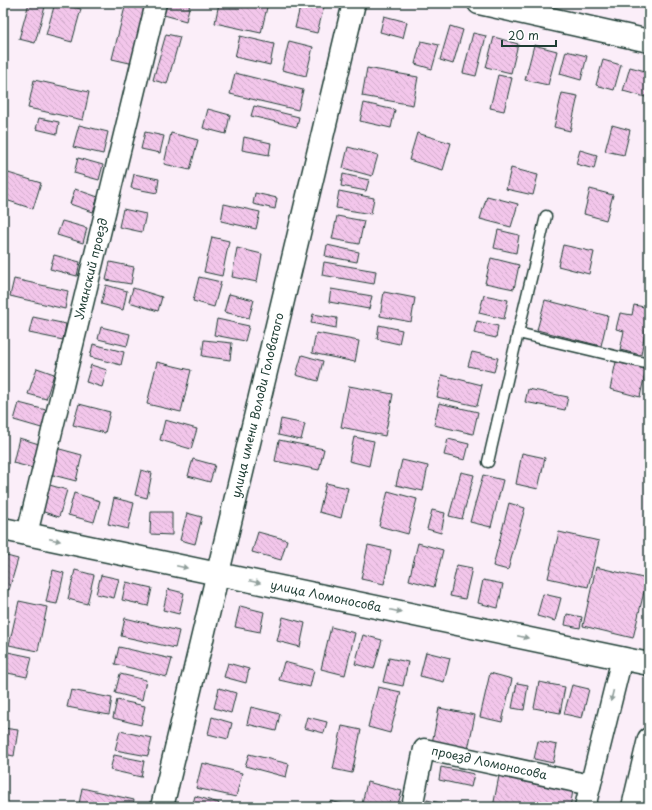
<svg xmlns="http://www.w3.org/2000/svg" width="652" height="810" viewBox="0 0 652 810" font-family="'Playpen Sans',sans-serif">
<defs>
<pattern id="building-back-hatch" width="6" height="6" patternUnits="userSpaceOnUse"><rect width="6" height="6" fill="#f3c6eb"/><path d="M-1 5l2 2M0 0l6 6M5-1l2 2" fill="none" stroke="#d0abca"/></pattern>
</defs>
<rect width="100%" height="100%" fill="#fbeef9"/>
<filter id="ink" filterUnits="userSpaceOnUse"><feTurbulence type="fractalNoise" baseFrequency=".025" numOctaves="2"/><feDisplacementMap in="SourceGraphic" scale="8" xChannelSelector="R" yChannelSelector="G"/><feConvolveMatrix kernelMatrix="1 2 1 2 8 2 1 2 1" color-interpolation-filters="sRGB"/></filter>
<g filter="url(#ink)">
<g fill="url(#building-back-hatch)" stroke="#1f3d34">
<polygon points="29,3 46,3 35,43 19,39"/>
<polygon points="55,3 81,9 72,42 46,35"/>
<polygon points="126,3 149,3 134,64 112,59"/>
<polygon points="167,3 190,3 186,21 164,15"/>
<polygon points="219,3 268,3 261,33 215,23"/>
<polygon points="301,3 325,3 317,33 295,28"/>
<polygon points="384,16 407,22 403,38 380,32"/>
<polygon points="450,26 463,30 453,64 440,60"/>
<polygon points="473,33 486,36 476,76 463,73"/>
<polygon points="166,34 180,37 167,84 153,80"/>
<polygon points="240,36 274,44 270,65 235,57"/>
<polygon points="494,37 518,44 511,73 486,67"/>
<polygon points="289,41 313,47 306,76 282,70"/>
<polygon points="421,41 439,45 432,69 415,64"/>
<polygon points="534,45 557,51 548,85 525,80"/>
<polygon points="566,51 587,56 581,80 560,74"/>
<polygon points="603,60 621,65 614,90 596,85"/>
<polygon points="630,67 649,72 649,98 623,91"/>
<polygon points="367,68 418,77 413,105 362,96"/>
<polygon points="235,73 303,90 298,110 230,94"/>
<polygon points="498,75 512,78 504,111 490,108"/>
<polygon points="34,80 89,92 83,120 28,108"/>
<polygon points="562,93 578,96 570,131 554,127"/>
<polygon points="364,103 395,110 391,128 360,121"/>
<polygon points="254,106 299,117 297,127 251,116"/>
<polygon points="208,109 230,115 226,134 203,128"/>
<polygon points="39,118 59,122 57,134 36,129"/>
<polygon points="79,125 108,132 103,154 73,147"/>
<polygon points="612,125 630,130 624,155 605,151"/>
<polygon points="145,132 164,136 160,153 141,149"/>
<polygon points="171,133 198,140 190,170 164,164"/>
<polygon points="417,133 451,143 443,170 409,160"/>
<polygon points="244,137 271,143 269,155 242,150"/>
<polygon points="348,147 378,155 372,176 343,168"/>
<polygon points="580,150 597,155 594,169 576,164"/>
<polygon points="78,158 103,165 99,180 74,173"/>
<polygon points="511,168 538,175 533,195 506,189"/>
<polygon points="5,172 41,183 33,209 3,199 3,178"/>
<polygon points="134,174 159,179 157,193 131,188"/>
<polygon points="343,174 369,180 366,191 341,186"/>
<polygon points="75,189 98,197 93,212 70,204"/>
<polygon points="590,189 613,195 606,220 584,214"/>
<polygon points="339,191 374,198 371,214 336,208"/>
<polygon points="255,193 277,198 275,209 253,204"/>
<polygon points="487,196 518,204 511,227 480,219"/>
<polygon points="224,204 260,212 256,229 221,221"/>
<polygon points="123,209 146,214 142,232 119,227"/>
<polygon points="337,216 364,221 359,244 332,239"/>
<polygon points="62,221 87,228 83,243 57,235"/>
<polygon points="498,230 519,235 516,253 494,248"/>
<polygon points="212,237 229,241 222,276 204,272"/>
<polygon points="327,245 359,252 357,262 325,256"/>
<polygon points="563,245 594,252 589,274 558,266"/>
<polygon points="237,248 262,254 257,282 232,277"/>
<polygon points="54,255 80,262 77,276 50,269"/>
<polygon points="491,258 519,265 514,289 485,283"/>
<polygon points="110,262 134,267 131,284 106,280"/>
<polygon points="324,262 376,271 374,284 322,275"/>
<polygon points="199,277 221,282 214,307 193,301"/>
<polygon points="14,279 68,291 65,309 10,296"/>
<polygon points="106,285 127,291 123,310 101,304"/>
<polygon points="133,288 162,297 158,311 129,302"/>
<polygon points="331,289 372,296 369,309 329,302"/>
<polygon points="384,292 415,298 411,322 380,316"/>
<polygon points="229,294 254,300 249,318 224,312"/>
<polygon points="484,295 508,300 504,319 479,313"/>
<polygon points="545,300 608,316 601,346 537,330"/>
<polygon points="634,305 649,308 641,355 620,350 624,331 616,329 620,313 632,315"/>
<polygon points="313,314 337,318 336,328 311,323"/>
<polygon points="33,317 66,324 63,340 29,333"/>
<polygon points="217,319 249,326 245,341 214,335"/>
<polygon points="477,321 498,326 496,338 474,333"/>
<polygon points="379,325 402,330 399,344 377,339"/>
<polygon points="101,327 130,334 127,346 98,339"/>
<polygon points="316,333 359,341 355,362 312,353"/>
<polygon points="204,340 232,343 230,360 202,356"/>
<polygon points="93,344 124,352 121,365 90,357"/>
<polygon points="472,352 498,358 494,372 468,366"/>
<polygon points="302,355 323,361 318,381 296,375"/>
<polygon points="157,362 191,370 181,412 147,404"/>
<polygon points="616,362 646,369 640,397 610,389"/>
<polygon points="91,365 107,370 102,387 86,382"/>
<polygon points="37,368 54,374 46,399 28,394"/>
<polygon points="442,375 482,385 477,406 437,397"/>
<polygon points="349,386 393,394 385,436 341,427"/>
<polygon points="528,389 568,397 565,410 525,402"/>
<polygon points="19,403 50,411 45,429 14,420"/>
<polygon points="439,403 478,412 473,434 434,425"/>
<polygon points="79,404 110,412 105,433 73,425"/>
<polygon points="281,419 305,424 301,440 278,435"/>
<polygon points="165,420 197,429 191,449 160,440"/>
<polygon points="354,437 374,441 369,466 349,461"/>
<polygon points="19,438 39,444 33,468 13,463"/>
<polygon points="448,439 469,444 465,460 444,455"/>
<polygon points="279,440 324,449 319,470 275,461"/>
<polygon points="56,448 82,455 76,481 49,474"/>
<polygon points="522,453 545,458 538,489 516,484"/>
<polygon points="193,459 215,465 210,482 188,476"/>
<polygon points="402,460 428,466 423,491 396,485"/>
<polygon points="141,470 152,473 147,498 135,495"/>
<polygon points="461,472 474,475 462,519 449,516"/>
<polygon points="483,475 503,480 491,527 470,522"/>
<polygon points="326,483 348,488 341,518 319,512"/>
<polygon points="46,484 67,490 59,517 38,510"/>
<polygon points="388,491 417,499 408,534 379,526"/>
<polygon points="74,493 100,501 94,522 68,515"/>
<polygon points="114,498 134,503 128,529 108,524"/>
<polygon points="509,503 525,508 508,570 493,566"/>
<polygon points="432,510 445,513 441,533 427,529"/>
<polygon points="151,512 172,512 172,535 150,534"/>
<polygon points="187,513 202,517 195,544 180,540"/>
<polygon points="258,532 287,540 281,560 252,552"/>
<polygon points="559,532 599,541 588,587 548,578"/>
<polygon points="418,543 443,550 434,587 409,580"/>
<polygon points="368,545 391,550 384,584 361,579"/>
<polygon points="3,555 18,559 9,590 3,588"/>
<polygon points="457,565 472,568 465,599 450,596"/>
<polygon points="596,567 647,579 633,638 583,626"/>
<polygon points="53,570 64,573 57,604 46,602"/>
<polygon points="75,570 94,575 87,604 68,599"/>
<polygon points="101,575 119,579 114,598 96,594"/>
<polygon points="483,580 503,584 498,608 478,603"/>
<polygon points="126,582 152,588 148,606 122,600"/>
<polygon points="168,589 184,593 179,614 163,610"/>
<polygon points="543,594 561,598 555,621 537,616"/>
<polygon points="19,601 47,607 38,651 9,645"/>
<polygon points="240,606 264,612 260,632 235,627"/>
<polygon points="567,614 582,617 580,628 565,625"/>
<polygon points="283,617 305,623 300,647 277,641"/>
<polygon points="125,618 179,631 175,648 121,636"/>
<polygon points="331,627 355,633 345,675 321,669"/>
<polygon points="363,635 382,640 374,669 355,664"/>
<polygon points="119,647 172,659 167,677 115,664"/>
<polygon points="3,651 32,657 27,677 3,672"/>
<polygon points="426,652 450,658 444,682 420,676"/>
<polygon points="389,658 408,662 403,686 383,682"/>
<polygon points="284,662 314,670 310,687 279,680"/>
<polygon points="228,663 249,669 246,683 224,677"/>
<polygon points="490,673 512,679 502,722 480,717"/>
<polygon points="120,674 146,680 142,700 115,693"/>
<polygon points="539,682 565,687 560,713 534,708"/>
<polygon points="517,683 528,685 524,710 512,708"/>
<polygon points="572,685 589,689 582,718 564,714"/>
<polygon points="378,687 401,692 390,733 368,727"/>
<polygon points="219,688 236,693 231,713 214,708"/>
<polygon points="71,690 112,698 109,715 67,707"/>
<polygon points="117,700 145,706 141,725 113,718"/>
<polygon points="251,707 280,714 276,731 247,724"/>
<polygon points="439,708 475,715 468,750 432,743"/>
<polygon points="212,717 232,723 228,739 208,734"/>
<polygon points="307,717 327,722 324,733 304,728"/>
<polygon points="342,726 361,730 352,773 333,769"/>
<polygon points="3,728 18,730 14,756 3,754"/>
<polygon points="120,731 152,738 148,756 115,750"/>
<polygon points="538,741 557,745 553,763 534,759"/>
<polygon points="249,754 289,764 286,777 245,766"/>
<polygon points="114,755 144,761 141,777 110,770"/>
<polygon points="202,763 242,773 236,797 196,788"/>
<polygon points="441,767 474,774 471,787 439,780"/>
<polygon points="499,776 573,791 570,807 493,807"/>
<polygon points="367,782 402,791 397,807 376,807 362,804"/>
<polygon points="82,788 134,800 132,807 92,807 79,804"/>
<polygon points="195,796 219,803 217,807 192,807"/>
<polygon points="427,800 459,807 426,807"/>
<polygon points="330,801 350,806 350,807 329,807"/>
</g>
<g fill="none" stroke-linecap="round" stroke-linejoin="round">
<g stroke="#1f3d34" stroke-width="13">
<g id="lane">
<polyline points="518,333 546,216"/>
<polyline points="488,462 518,333 649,364"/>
</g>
</g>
<g stroke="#1f3d34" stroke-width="23">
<g id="street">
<path id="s1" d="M27,534l129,-531"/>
<path id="s2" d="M412,807l12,-58 166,36"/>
<polyline points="585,807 622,658"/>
</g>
</g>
<g stroke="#1f3d34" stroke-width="25">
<g id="secondary">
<polyline points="479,3 649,41"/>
<path id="s3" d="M3,529l646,135"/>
<path id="s4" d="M162,807l192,-804"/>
</g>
</g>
<g stroke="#1f3d34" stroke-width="25">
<polyline id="primary" points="633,807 649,739"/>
</g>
<use href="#lane" stroke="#fff" stroke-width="10"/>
<use href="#street" stroke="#fff" stroke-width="20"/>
<use href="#secondary" stroke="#fff" stroke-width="22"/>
<use href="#primary" stroke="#fff" stroke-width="22"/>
</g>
<defs><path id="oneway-solid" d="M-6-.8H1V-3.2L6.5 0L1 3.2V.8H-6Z"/></defs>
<g fill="#8f9e9a">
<use href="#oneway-solid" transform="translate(55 540) rotate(12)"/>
<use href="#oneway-solid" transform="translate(182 567) rotate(12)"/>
<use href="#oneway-solid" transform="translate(255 582) rotate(12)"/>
<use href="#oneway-solid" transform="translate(396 611) rotate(12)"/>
<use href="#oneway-solid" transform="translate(523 637) rotate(12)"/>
<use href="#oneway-solid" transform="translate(612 696) rotate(104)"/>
</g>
</g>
<g text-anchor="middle" stroke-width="3" stroke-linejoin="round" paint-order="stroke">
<g font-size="12" fill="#1f3d34" stroke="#fff">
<text dy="4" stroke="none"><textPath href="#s1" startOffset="273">Уманский проезд</textPath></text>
<text dy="4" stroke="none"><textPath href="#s4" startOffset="413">улица имени Володи Головатого</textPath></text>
<text dy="4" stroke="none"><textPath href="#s3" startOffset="330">улица Ломоносова</textPath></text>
<text dy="4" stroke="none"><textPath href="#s2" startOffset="126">проезд Ломоносова</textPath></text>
</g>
</g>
<rect width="652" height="810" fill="none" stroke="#fff" stroke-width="16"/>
<rect x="8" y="8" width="636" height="794" fill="none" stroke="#1f3d34" stroke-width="1.5" filter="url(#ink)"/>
<path d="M502 40v6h54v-6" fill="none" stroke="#1f3d34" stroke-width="2"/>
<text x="508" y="40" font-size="12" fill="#1f3d34" stroke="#ffffff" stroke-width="3" paint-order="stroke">20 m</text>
</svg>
